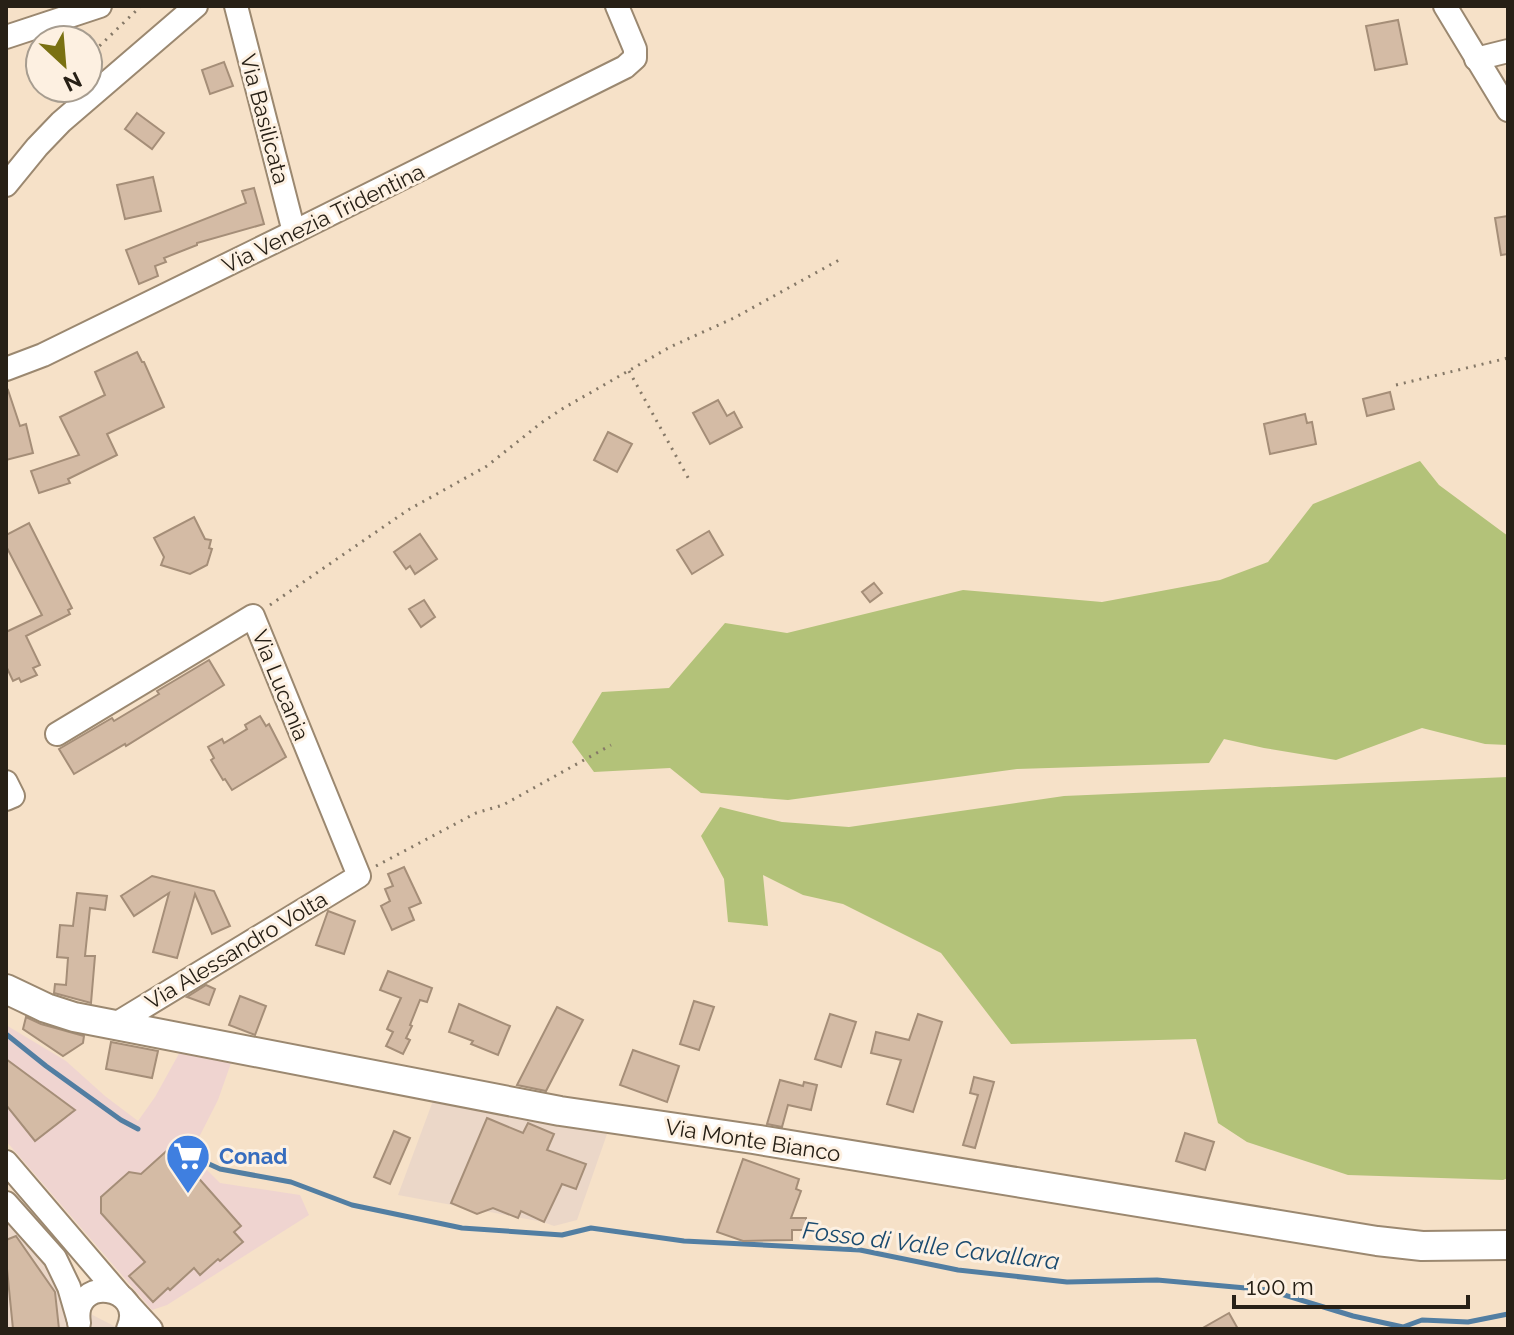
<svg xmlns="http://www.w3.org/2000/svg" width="1514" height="1335" viewBox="0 0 1514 1335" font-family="Raleway,sans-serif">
<rect width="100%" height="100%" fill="#f6e1c8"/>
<polygon fill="#efd4d0" points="6,1025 66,1061 105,1096 138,1121 155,1097 181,1050 231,1063 218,1100 193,1149 203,1166 220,1183 300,1195 309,1215 167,1305 152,1310 6,1141"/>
<g fill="#ebd7c8">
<polygon points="434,1098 607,1134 577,1220 554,1226 543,1222 398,1195"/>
<polygon points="6,1217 40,1253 67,1302 120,1329 6,1329"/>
</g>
<g fill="#b3c279">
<polygon points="1420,461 1439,485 1508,536 1508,745 1485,744 1422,728 1336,760 1264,748 1224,739 1209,763 1017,769 788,800 701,793 670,768 594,772 572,742 602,692 669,688 725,623 787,633 963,590 1102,602 1220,580 1268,562 1313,504"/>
<polygon points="1508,777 1508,1178 1503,1180 1348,1175 1247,1142 1218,1123 1196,1039 1011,1044 941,953 843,904 803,895 763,875 768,926 728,922 724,879 701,836 720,807 782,822 849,827 1064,796"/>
</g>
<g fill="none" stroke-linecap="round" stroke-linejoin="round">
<g stroke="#527ea2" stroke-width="5">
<polyline points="6,1034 46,1066 121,1120 138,1129"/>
<polyline points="209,1164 220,1169 291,1182 352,1205 462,1228 562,1235 591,1228 684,1241 860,1250 958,1270 1067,1282 1157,1280 1268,1290 1353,1316 1403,1327 1422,1320 1468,1322 1508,1314"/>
</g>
</g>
<g fill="#d4bba5" stroke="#a58e78" stroke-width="2">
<polygon points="1398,20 1407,64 1375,70 1366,26"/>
<polygon points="224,62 233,86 210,94 202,70"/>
<polygon points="137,113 164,133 152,149 125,129"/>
<polygon points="153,177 161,211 125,219 117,185"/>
<polygon points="254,188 264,224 197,243 197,245 164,258 166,262 155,266 158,276 139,284 126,250 246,203 242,191"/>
<polygon points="1508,216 1508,254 1501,255 1495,218"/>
<polygon points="137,352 142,362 144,362 164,407 107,434 117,455 68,479 70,483 39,493 31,471 79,455 60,417 105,395 95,372"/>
<polygon points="8,390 20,426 26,424 33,453 6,460 6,391"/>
<polygon points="1390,392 1394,409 1367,416 1363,399"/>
<polygon points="718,400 727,416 734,412 742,427 710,444 693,413"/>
<polygon points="1305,414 1307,423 1312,422 1316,444 1270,454 1264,424"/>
<polygon points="608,432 632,444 617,472 594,460"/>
<polygon points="194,517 205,539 211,540 209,548 212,549 207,565 190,574 161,565 164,557 154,538"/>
<polygon points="29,523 72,608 68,610 70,614 26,636 40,665 33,668 37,675 21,682 19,678 13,681 6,666 6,632 42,615 6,546 6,535"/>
<polygon points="709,531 723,555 692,574 677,550"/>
<polygon points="420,534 437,559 415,574 410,566 406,569 394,552"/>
<polygon points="874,583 882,593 870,602 862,592"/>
<polygon points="424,600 435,617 421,627 409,609"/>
<polygon points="209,660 224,685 126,746 125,744 74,774 59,749 112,718 114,721 159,694 157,691"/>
<polygon points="260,716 266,726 269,724 286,757 232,790 225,779 223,780 211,760 214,758 208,747 222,739 224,743 247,729 245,725"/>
<polygon points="404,867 421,903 409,908 414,920 392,930 381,906 390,901 385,889 393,886 388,874"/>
<polygon points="152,876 214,891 230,926 212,934 195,894 177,958 153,952 169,893 134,916 121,896"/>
<polygon points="77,893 107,896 105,910 90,908 85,956 95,956 91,1003 54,993 55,984 66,985 68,958 57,957 60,925 73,926"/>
<polygon points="328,911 355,921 344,954 316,945"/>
<polygon points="388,971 432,988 427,1002 420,1000 410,1025 412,1026 406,1038 410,1040 403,1054 386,1046 393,1032 387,1029 401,998 380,990"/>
<polygon points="206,985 215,989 209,1005 187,997"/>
<polygon points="240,996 266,1006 255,1035 229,1025"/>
<polygon points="694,1001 714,1007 699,1050 680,1044"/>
<polygon points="459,1004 510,1026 498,1055 471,1044 473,1041 449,1032"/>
<polygon points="557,1007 583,1020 546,1091 517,1085"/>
<polygon points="830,1014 856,1022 841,1067 815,1059"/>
<polygon points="918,1014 942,1022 913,1112 887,1104 901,1060 871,1053 876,1032 909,1040"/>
<polygon points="26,1017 41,1024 84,1036 83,1043 63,1056 23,1029"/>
<polygon points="111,1042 158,1051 152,1078 106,1069"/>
<polygon points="633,1050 679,1066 667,1102 620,1085"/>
<polygon points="6,1059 75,1110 35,1141 6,1105"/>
<polygon points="974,1077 994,1082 975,1148 963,1145 978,1095 970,1093"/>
<polygon points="780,1080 803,1086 804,1082 817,1085 811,1110 788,1105 782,1127 767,1124"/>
<polygon points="487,1118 523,1133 528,1123 554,1134 547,1150 586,1164 576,1189 562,1184 544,1222 521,1211 518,1218 493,1208 477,1214 451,1203"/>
<polygon points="394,1131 410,1138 390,1184 374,1177"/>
<polygon points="1185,1133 1214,1142 1205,1170 1176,1161"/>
<polygon points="171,1147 241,1226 234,1232 243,1242 220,1261 218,1259 200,1275 194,1268 170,1290 168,1288 153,1302 129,1276 145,1262 101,1213 101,1197 129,1172 141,1174"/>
<polygon points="743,1159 799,1179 796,1189 801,1191 791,1218 806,1218 807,1230 792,1230 792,1240 743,1241 717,1232"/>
<polygon points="16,1236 55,1292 59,1329 13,1329 6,1259 6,1240"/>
<polygon points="1229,1313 1238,1329 1201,1329"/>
</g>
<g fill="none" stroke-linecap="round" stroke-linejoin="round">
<g stroke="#9b8870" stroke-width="26">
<g id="minor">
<polyline points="236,6 294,232"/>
<polyline points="1445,6 1508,110"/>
<polyline points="6,37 100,6"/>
<polyline points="1476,59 1508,51"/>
<polyline points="6,185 37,147 61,122 196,6"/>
<polyline points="6,369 43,355 294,232 625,67 635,58 635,49 617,6"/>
<polyline points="57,734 253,616 359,876 114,1025"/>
<polyline points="6,782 13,796 6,799"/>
<polyline points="6,1162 119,1294"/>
<polyline points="6,1203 55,1258 69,1287 78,1318"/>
<polyline points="129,1305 151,1329"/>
<path d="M79,1323c-8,-49 68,-38 49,6"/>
</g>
</g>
<g stroke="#9b8870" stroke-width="32">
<polyline id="major" points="6,989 46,1008 74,1017 560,1111 753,1139 1377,1241 1422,1246 1508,1245"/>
</g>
<g stroke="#857867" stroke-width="3" stroke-dasharray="2 6" stroke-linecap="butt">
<polyline points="88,57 141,6"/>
<polyline points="629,371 691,483"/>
<polyline points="1396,385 1508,358"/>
<polyline points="270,605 408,510 487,466 541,423 562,409 670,347 734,318 839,260"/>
<polyline points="376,866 476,813 503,805 611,745"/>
</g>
<use href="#minor" stroke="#fff" stroke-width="22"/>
<use href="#major" stroke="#fff" stroke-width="28"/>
</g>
<defs>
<g id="supermarket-pin" transform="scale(2.3)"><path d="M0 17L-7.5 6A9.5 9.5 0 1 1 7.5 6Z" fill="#3f7fe0" stroke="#fdf0e1"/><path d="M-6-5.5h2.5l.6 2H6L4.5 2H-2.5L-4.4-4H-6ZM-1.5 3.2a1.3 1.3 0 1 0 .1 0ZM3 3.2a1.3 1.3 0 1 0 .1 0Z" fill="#fff"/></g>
</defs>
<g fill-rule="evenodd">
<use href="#supermarket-pin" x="188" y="1156"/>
</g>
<g text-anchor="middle" stroke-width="6" stroke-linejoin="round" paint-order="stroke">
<g font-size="22" fill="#272016" stroke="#fdf0e1">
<text transform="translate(265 119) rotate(75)" y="8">Via Basilicata</text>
<text transform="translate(323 218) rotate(-26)" y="8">Via Venezia Tridentina</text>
<text transform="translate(281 685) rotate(68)" y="8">Via Lucania</text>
<text transform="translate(236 950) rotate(-31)" y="8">Via Alessandro Volta</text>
<text transform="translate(753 1140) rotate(9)" y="8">Via Monte Bianco</text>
</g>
<g font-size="22" font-weight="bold" fill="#366cbe" stroke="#fdf0e1" text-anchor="start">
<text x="219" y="1164">Conad</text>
</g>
<g font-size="24" font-style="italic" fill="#194a6f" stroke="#fdf0e1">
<text transform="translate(931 1246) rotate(7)" y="8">Fosso di Valle Cavallara</text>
</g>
</g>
<rect width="1514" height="1335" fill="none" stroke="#272016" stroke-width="16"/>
<g transform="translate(64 64) rotate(154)"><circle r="38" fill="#fdf0e1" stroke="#a79d90" stroke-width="2"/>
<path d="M0-6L14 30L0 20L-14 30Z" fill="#7a7112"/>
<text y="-12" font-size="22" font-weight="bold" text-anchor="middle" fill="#272016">N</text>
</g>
<path d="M1234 1295v12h234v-12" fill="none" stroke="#272016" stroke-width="4"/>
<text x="1246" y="1295" font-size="24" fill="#272016" stroke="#fdf0e1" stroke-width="6" paint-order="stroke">100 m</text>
</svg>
